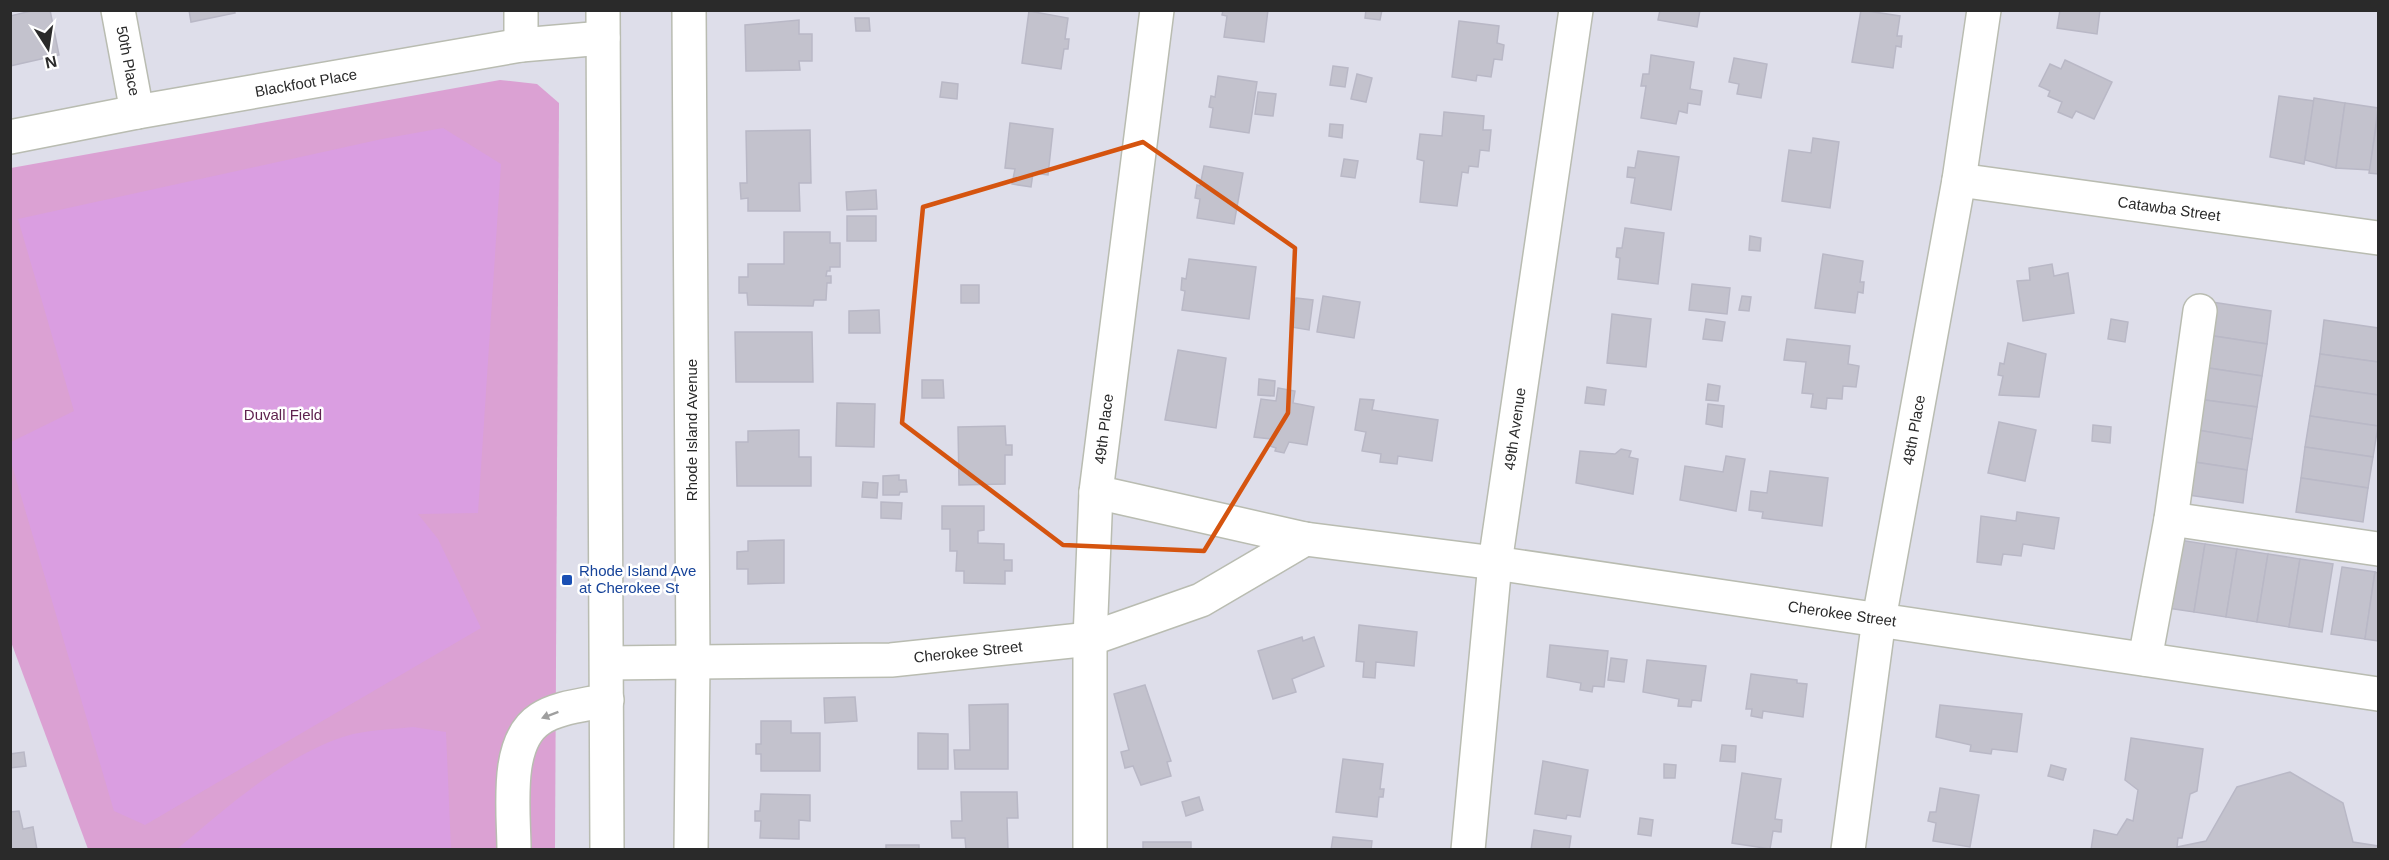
<svg xmlns="http://www.w3.org/2000/svg" width="2389" height="860" viewBox="0 0 2389 860" font-family="Arial,sans-serif">
<rect width="100%" height="100%" fill="#dedeea"/>
<polygon fill="#dba1d3" points="500,80 537,84 559,103 555,849 88,849 11,642 11,168"/>
<g fill="#da9ee1">
<polygon points="443,128 501,164 478,513 418,514 438,539 481,628 145,825 114,811 11,462 11,442 74,411 18,219 382,139"/>
<path d="M413,727l33,5 5,117h-274c49,-41 112,-98 176,-115 19,-4 41,-5 60,-7z"/>
</g>
<g fill="#c3c2cd" stroke="#b9b8c6" stroke-width="1.5">
<polygon points="35,10 50,10 59,55 10,66 10,16"/>
<polygon points="189,10 234,10 235,13 191,22"/>
<polygon points="1223,10 1268,10 1264,42 1224,37 1227,16 1222,15"/>
<polygon points="1366,10 1382,10 1380,20 1365,18"/>
<polygon points="1660,10 1700,10 1697,27 1658,20"/>
<polygon points="1861,10 1900,16 1897,36 1902,36 1901,47 1896,46 1893,68 1852,62"/>
<polygon points="2060,10 2100,10 2097,34 2057,28"/>
<polygon points="1029,11 1068,18 1065,39 1069,39 1068,49 1064,49 1061,69 1022,63"/>
<polygon points="855,18 869,18 870,31 856,31"/>
<polygon points="799,20 799,34 812,34 812,61 799,61 800,70 746,71 745,25"/>
<polygon points="1459,21 1499,26 1497,43 1504,45 1502,60 1494,59 1491,77 1477,75 1476,81 1452,77"/>
<polygon points="1651,55 1694,62 1690,89 1702,91 1700,105 1688,103 1687,113 1679,111 1676,124 1641,118 1646,86 1641,86 1643,74 1649,74"/>
<polygon points="1734,58 1767,64 1761,98 1737,94 1739,84 1729,82"/>
<polygon points="2065,60 2112,82 2094,119 2076,111 2072,118 2058,112 2062,102 2048,96 2050,91 2039,86 2050,64 2061,69"/>
<polygon points="1333,66 1348,68 1345,87 1330,85"/>
<polygon points="1357,74 1372,78 1366,102 1351,99"/>
<polygon points="1218,76 1257,82 1249,133 1210,127 1213,108 1209,107 1211,96 1215,97"/>
<polygon points="942,82 958,84 957,99 940,97"/>
<polygon points="1258,92 1276,94 1273,116 1255,114"/>
<polygon points="2279,96 2314,101 2304,164 2270,157"/>
<polygon points="2314,98 2345,103 2336,168 2305,160"/>
<polygon points="2345,103 2378,108 2370,170 2336,168"/>
<polygon points="1444,112 1484,116 1483,130 1491,130 1489,151 1480,150 1478,167 1469,166 1468,173 1462,172 1457,206 1420,202 1424,161 1417,159 1420,134 1442,136"/>
<polygon points="2378,115 2378,174 2369,173"/>
<polygon points="1010,123 1053,129 1048,175 1033,173 1031,187 1012,184 1015,169 1005,168"/>
<polygon points="1330,124 1343,125 1342,138 1329,136"/>
<polygon points="810,130 811,183 799,183 800,211 748,211 748,198 741,199 740,183 747,183 746,131"/>
<polygon points="1813,138 1839,142 1830,208 1782,201 1789,150 1811,153"/>
<polygon points="1638,151 1679,157 1671,210 1631,203 1635,178 1627,177 1628,167 1635,168"/>
<polygon points="1344,159 1358,161 1355,178 1341,176"/>
<polygon points="1204,166 1243,173 1234,224 1197,218 1200,199 1195,198 1197,185 1200,186"/>
<polygon points="876,190 877,209 847,210 846,192"/>
<rect x="847" y="216" width="29" height="25"/>
<polygon points="1625,228 1664,233 1658,284 1618,279 1620,258 1616,257 1617,248 1622,248"/>
<polygon points="784,232 830,232 830,243 840,243 840,267 830,267 830,271 827,271 826,276 831,276 831,283 827,283 826,300 814,300 813,306 748,305 747,293 739,293 739,277 748,277 748,264 784,264"/>
<polygon points="1750,236 1761,238 1760,251 1749,250"/>
<polygon points="1823,254 1863,261 1860,282 1864,282 1863,293 1858,292 1855,313 1815,308"/>
<polygon points="1189,259 1256,267 1249,319 1182,310 1185,291 1181,290 1182,278 1186,279"/>
<polygon points="2052,264 2054,276 2068,273 2074,313 2023,321 2017,281 2030,280 2029,268"/>
<polygon points="1692,284 1730,288 1727,314 1689,310"/>
<rect x="961" y="285" width="18" height="18"/>
<polygon points="1323,296 1360,302 1354,338 1317,332"/>
<polygon points="1742,296 1751,297 1749,311 1739,310"/>
<polygon points="1296,298 1313,300 1309,330 1291,327"/>
<polygon points="2205,301 2271,311 2267,344 2200,334"/>
<polygon points="879,310 880,333 849,333 849,311"/>
<polygon points="1612,314 1651,319 1646,367 1607,363"/>
<polygon points="1706,319 1725,322 1722,341 1703,339"/>
<polygon points="2111,319 2128,322 2125,342 2108,339"/>
<polygon points="2324,320 2378,328 2378,362 2320,354"/>
<polygon points="735,332 812,332 813,382 736,382"/>
<polygon points="2200,334 2267,344 2262,376 2195,366"/>
<polygon points="1787,339 1850,346 1848,364 1859,366 1856,387 1843,386 1842,399 1827,398 1826,409 1811,407 1813,394 1802,393 1806,362 1784,360"/>
<polygon points="2008,343 2046,354 2039,397 1999,395 2003,376 1998,375 2000,363 2004,364"/>
<polygon points="1178,350 1226,358 1216,428 1165,420"/>
<polygon points="2320,354 2378,362 2378,395 2315,386"/>
<polygon points="2195,366 2262,376 2257,407 2190,398"/>
<polygon points="1259,379 1275,381 1274,396 1258,395"/>
<polygon points="922,380 943,380 944,398 922,398"/>
<polygon points="1708,384 1720,386 1718,401 1706,400"/>
<polygon points="2315,386 2378,395 2378,426 2310,416"/>
<polygon points="1587,387 1606,390 1604,405 1585,403"/>
<polygon points="1278,388 1295,391 1293,403 1314,407 1307,445 1289,442 1284,453 1275,451 1276,448 1270,446 1271,439 1254,437 1261,399 1276,401"/>
<polygon points="2190,398 2257,407 2252,439 2185,428"/>
<polygon points="1360,399 1374,400 1372,410 1438,420 1432,461 1398,456 1397,464 1380,462 1381,454 1362,451 1366,432 1355,430"/>
<polygon points="837,403 875,404 874,447 836,446"/>
<polygon points="1708,404 1724,406 1722,427 1706,424"/>
<polygon points="2310,416 2378,426 2373,457 2305,447"/>
<polygon points="1999,422 2036,430 2025,481 1988,473"/>
<polygon points="2093,425 2111,427 2110,443 2092,441"/>
<polygon points="1005,426 1006,445 1012,445 1012,455 1005,455 1005,484 959,485 958,427"/>
<polygon points="2185,428 2252,439 2247,470 2181,460"/>
<polygon points="799,430 799,457 811,457 811,486 737,486 736,442 748,442 748,431"/>
<polygon points="2305,447 2373,457 2368,488 2301,478"/>
<polygon points="1621,449 1631,451 1629,457 1638,459 1633,494 1576,483 1580,451 1615,454"/>
<polygon points="1726,456 1745,459 1736,511 1680,500 1685,466 1723,472"/>
<polygon points="2181,460 2247,470 2243,503 2175,493"/>
<polygon points="1770,471 1828,478 1822,526 1762,518 1763,512 1749,510 1751,491 1767,493"/>
<polygon points="899,475 899,480 906,480 907,492 900,492 899,495 883,495 883,476"/>
<polygon points="2301,478 2368,488 2363,522 2296,512"/>
<polygon points="863,482 878,483 877,498 862,497"/>
<polygon points="881,502 902,503 901,519 881,518"/>
<polygon points="942,506 984,506 984,530 978,531 978,543 1004,544 1004,560 1012,560 1012,571 1005,571 1005,584 964,583 964,571 956,571 957,551 950,551 950,529 942,529"/>
<polygon points="2017,512 2059,518 2054,549 2023,544 2021,556 2003,554 2001,565 1977,562 1981,516 2016,521"/>
<polygon points="2173,539 2205,544 2194,612 2161,607"/>
<polygon points="784,540 784,583 748,584 748,569 737,569 737,552 748,551 748,541"/>
<polygon points="2205,544 2237,549 2226,617 2194,612"/>
<polygon points="2237,549 2268,554 2257,622 2226,617"/>
<polygon points="2268,554 2300,559 2289,627 2257,622"/>
<polygon points="2300,559 2333,564 2322,632 2289,627"/>
<polygon points="2342,567 2375,572 2365,639 2331,634"/>
<polygon points="2375,572 2378,573 2378,641 2365,639"/>
<polygon points="1359,625 1417,632 1414,666 1376,662 1375,678 1363,677 1364,662 1356,661"/>
<polygon points="1302,637 1303,641 1314,637 1324,666 1292,679 1296,692 1273,699 1258,651"/>
<polygon points="1550,645 1608,651 1604,687 1593,686 1592,692 1580,690 1581,683 1547,677"/>
<polygon points="1611,658 1627,660 1624,682 1608,680"/>
<polygon points="1647,660 1706,666 1701,701 1692,700 1691,707 1678,706 1679,699 1643,692"/>
<polygon points="1751,674 1797,680 1797,683 1807,684 1803,717 1763,711 1762,718 1751,716 1752,709 1746,709"/>
<polygon points="1145,685 1171,761 1167,762 1171,776 1141,785 1133,766 1125,768 1121,752 1129,750 1114,694"/>
<polygon points="855,697 857,721 825,723 824,698"/>
<polygon points="1008,704 1008,769 955,769 954,750 970,750 969,705"/>
<polygon points="1940,705 2022,714 2017,752 1992,749 1991,754 1970,751 1971,745 1936,737"/>
<polygon points="761,721 791,721 791,733 820,733 820,771 761,771 761,754 756,754 756,744 761,744"/>
<polygon points="918,733 948,734 948,769 918,769"/>
<polygon points="2131,738 2203,749 2197,791 2190,794 2182,838 2178,838 2177,847 2206,841 2237,787 2290,772 2343,803 2353,842 2378,846 2378,850 2091,850 2094,830 2117,835 2127,819 2133,821 2138,790 2125,780"/>
<polygon points="1722,745 1736,746 1735,762 1720,761"/>
<polygon points="24,752 26,766 10,768 10,754"/>
<polygon points="1343,759 1383,764 1380,789 1384,789 1383,797 1379,797 1377,817 1336,812"/>
<polygon points="1543,761 1588,770 1580,817 1567,815 1566,819 1535,814"/>
<polygon points="1664,764 1676,765 1675,778 1664,778"/>
<polygon points="2051,765 2066,769 2063,780 2048,776"/>
<polygon points="1742,773 1781,779 1775,819 1782,820 1781,832 1773,831 1770,849 1732,843"/>
<polygon points="1940,788 1979,795 1970,847 1933,841 1936,823 1928,821 1930,812 1936,812"/>
<polygon points="961,792 1017,792 1018,818 1007,818 1008,850 966,850 965,838 952,838 951,821 962,821"/>
<polygon points="761,794 810,795 810,821 799,820 799,839 760,838 761,821 755,821 755,811 760,811"/>
<polygon points="1199,797 1203,810 1186,816 1182,802"/>
<polygon points="19,811 23,829 33,827 37,850 10,850 10,812"/>
<polygon points="1640,818 1653,820 1651,836 1638,834"/>
<polygon points="1534,830 1571,836 1569,850 1531,850"/>
<polygon points="1333,837 1372,841 1371,850 1331,850"/>
<rect x="1143" y="842" width="48" height="8"/>
<rect x="886" y="845" width="33" height="5"/>
</g>
<g fill="none" stroke-linecap="round" stroke-linejoin="round">
<g stroke="#b9bcb1" stroke-width="36">
<g id="minor">
<polyline points="118,10 137,112"/>
<polyline points="521,10 521,45"/>
<polyline points="603,10 607,850"/>
<polyline points="689,10 693,663 691,850"/>
<polyline points="10,137 137,112 521,45 603,38"/>
<polyline points="1959,180 2378,238"/>
<polyline points="1096,492 1305,539 1495,563 2378,694"/>
<polyline points="2171,519 2378,549"/>
<polyline points="2145,659 2171,519 2200,311"/>
<polyline points="607,663 891,660 1090,639 1201,600 1305,539"/>
<path d="M514,850c0,-38 -10,-108 26,-131 18,-12 46,-14 67,-19"/>
<polyline points="1090,850 1090,639 1096,492 1157,10"/>
<polyline points="1468,850 1495,563 1576,10"/>
<polyline points="1848,850 1879,619 1959,180 1984,10"/>
</g>
</g>
<use href="#minor" stroke="#fff" stroke-width="33"/>
</g>
<defs><path id="oneway-solid" d="M-6-.8H1V-3.2L6.5 0L1 3.2V.8H-6Z" transform="scale(1.5)"/></defs>
<use fill="#9f9f9f" href="#oneway-solid" transform="translate(550 715) rotate(159)"/>
<path fill="none" stroke="#d5540f" stroke-width="4.5" stroke-linejoin="round" d="M1143,142l152,106 -7,165 -84,138 -141,-6 -161,-122 21,-216z"/>
<rect fill="#1a4fb4" stroke="#fff" stroke-width="2" x="561" y="574" width="12" height="12" rx="3"/>
<g text-anchor="middle" stroke-width="5" stroke-linejoin="round" paint-order="stroke">
<g font-size="15" fill="#2a2a2a" stroke="#fff">
<text transform="translate(128 61) rotate(79)" y="5">50th Place</text>
<text transform="translate(306 83) rotate(-10)" y="5">Blackfoot Place</text>
<text transform="translate(2169 209) rotate(8)" y="5">Catawba Street</text>
<text transform="translate(1104 429) rotate(-83)" y="5">49th Place</text>
<text transform="translate(1515 429) rotate(-82)" y="5">49th Avenue</text>
<text transform="translate(692 430) rotate(-90)" y="5">Rhode Island Avenue</text>
<text transform="translate(1914 430) rotate(-80)" y="5">48th Place</text>
<text transform="translate(1842 614) rotate(8)" y="5">Cherokee Street</text>
<text transform="translate(968 652) rotate(-6)" y="5">Cherokee Street</text>
</g>
<g font-size="15" fill="#5f224f" stroke="#fff">
<text x="283" y="420">Duvall Field</text>
</g>
<g font-size="15" fill="#164399" stroke="#fff" text-anchor="start">
<text x="579" y="576">Rhode Island Ave<tspan x="579" dy="17">at Cherokee St</tspan></text>
</g>
</g>
<rect width="2389" height="860" fill="none" stroke="#2a2a2a" stroke-width="24"/>
<g transform="translate(48 48) rotate(168)" stroke="#ffffff" stroke-width="4.5" paint-order="stroke">
<path d="M0-4.5L10 22L0 15L-10 22Z" fill="#2a2a2a"/>
<text y="-9" font-size="16" font-weight="bold" text-anchor="middle" fill="#2a2a2a">N</text>
</g>
</svg>
